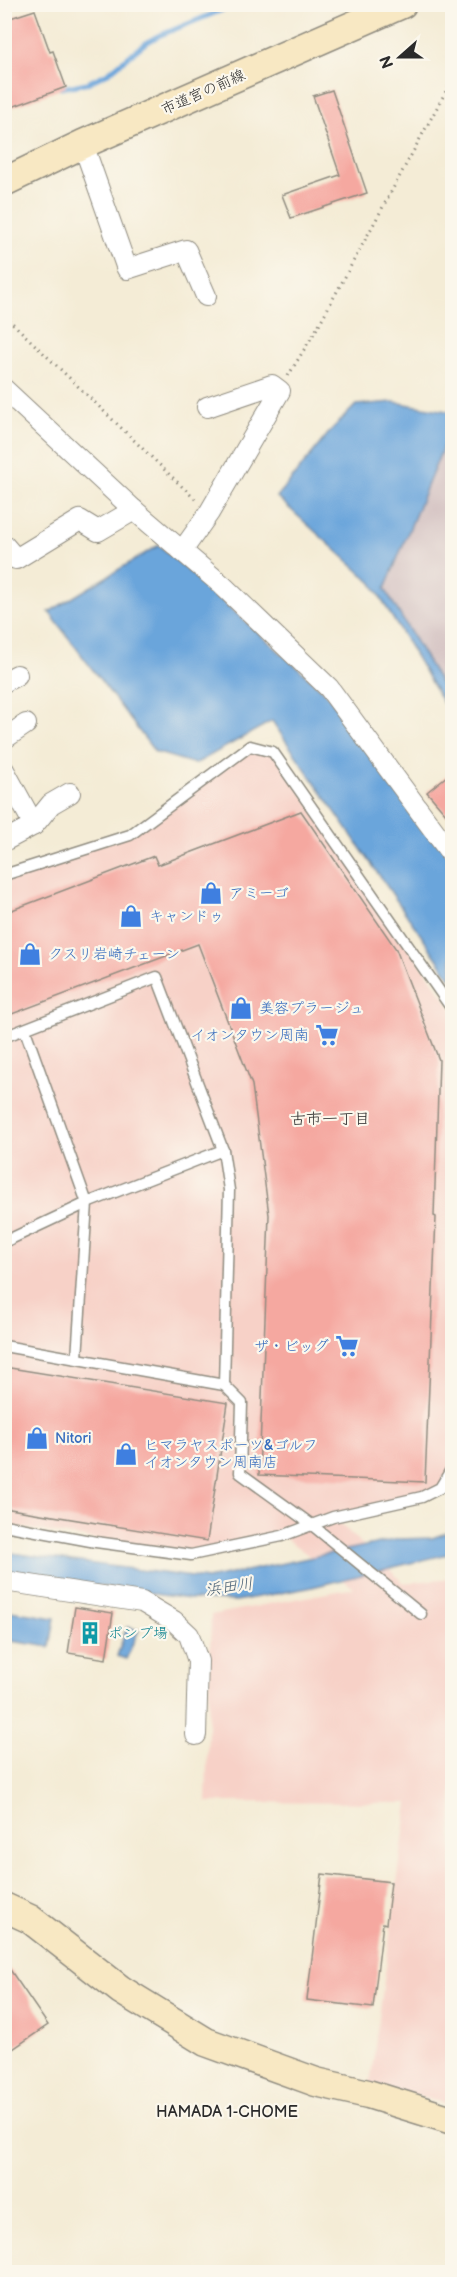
<svg xmlns="http://www.w3.org/2000/svg" width="457" height="2277" viewBox="0 0 457 2277" font-family="'Balsamiq Sans','Klee One',sans-serif">
<rect width="100%" height="100%" fill="#fbf7ec"/>
<filter id="ink" filterUnits="userSpaceOnUse"><feTurbulence type="fractalNoise" baseFrequency=".0167" numOctaves="2"/><feDisplacementMap in="SourceGraphic" scale="12" xChannelSelector="R" yChannelSelector="G"/><feConvolveMatrix kernelMatrix="1 2 1 2 8 2 1 2 1" color-interpolation-filters="sRGB"/></filter>
<filter id="wash" filterUnits="userSpaceOnUse"><feTurbulence type="fractalNoise" baseFrequency=".008" numOctaves="4" result="noise"/><feDisplacementMap in="SourceGraphic" scale="24" xChannelSelector="R" yChannelSelector="G"/><feGaussianBlur stdDeviation="1.35" result="paint"/><feColorMatrix in="noise" values="0 0 0 0 0 0 0 0 0 0 0 0 0 0 0 0 0 1.4 0 .05"/><feComposite in="paint" operator="in"/></filter>
<g filter="url(#wash)">
<rect width="100%" height="100%" fill="#f4ecd6"/>
<polygon fill="#f7d1c7" points="250,746 273,752 452,1009 452,1468 440,1488 334,1518 404,1583 452,1578 452,2105 370,2084 408,1803 206,1802 211,1615 354,1588 282,1536 191,1555 5,1525 4,875 130,835"/>
<polygon fill="#d2bfc0" points="452,425 452,703 385,589"/>
<g fill="#6aa5db" stroke="#4a6883" stroke-width="1.5">
<polygon points="394,402 452,412 452,425 385,589 452,703 452,718 372,583 277,497 332,429 356,405"/>
<polygon points="159,545 325,692 452,859 452,980 272,721 195,764 155,752 49,612"/>
<polygon points="452,1531 452,1553 308,1588 236,1601 190,1599 5,1573 5,1552 207,1579 399,1539 432,1538"/>
<polygon points="4,1610 55,1618 50,1647 5,1640"/>
<polygon points="127,1627 139,1630 126,1659 117,1656"/>
</g>
<g fill="none" stroke-linecap="round" stroke-linejoin="round">
<polyline stroke="#6aa5db" stroke-width="5" points="61,88 87,83 108,73 144,44 158,36 237,4"/>
</g>
<g id="blocks">
<g fill="#f5a8a0">
<polygon points="35,10 50,52 53,51 66,87 4,110 4,20"/>
<polygon points="332,90 367,193 291,218 282,195 340,175 313,96"/>
<polygon points="453,771 453,822 427,792"/>
<polygon points="301,811 396,949 439,1060 434,1216 436,1217 425,1482 259,1475 269,1215 252,1085 198,944 4,1017 4,913 154,856 158,865"/>
<polygon points="4,1367 228,1403 207,1541 4,1508"/>
<polygon points="75,1607 113,1613 106,1659 68,1653"/>
<polygon points="322,1874 391,1882 386,1924 383,1923 373,2008 307,2000"/>
<polygon points="4,1961 48,2025 4,2055"/>
</g>
</g>
</g>
<g filter="url(#ink)">
<use href="#blocks" fill-opacity="0" stroke="#908c80" stroke-width="1.5"/>
<g fill="none" stroke-linecap="round" stroke-linejoin="round">
<g stroke="#908c80" stroke-width="13">
<g id="lane">
<polyline points="4,875 130,835 250,746 273,752 452,1009"/>
<polyline points="25,1030 87,1203 77,1358"/>
<polyline points="4,1037 157,977 223,1150 229,1190 224,1385"/>
<polyline points="4,1242 87,1203 223,1150"/>
<polyline points="4,1346 224,1385 242,1403 240,1473 312,1525 421,1614"/>
<polyline points="4,1525 96,1542 191,1555 282,1536 333,1517 422,1497 440,1488 452,1468"/>
</g>
</g>
<g stroke="#908c80" stroke-width="22">
<g id="street">
<polyline points="83,144 127,269 186,250 206,296"/>
<polyline points="4,389 134,510 222,585 329,688 452,855"/>
<polyline points="4,545 16,559 80,520 98,531 134,510"/>
<polyline points="182,551 209,513 280,391 272,385 207,407"/>
<polyline points="4,682 17,675"/>
<polyline points="4,739 26,724"/>
<polyline points="4,770 34,825"/>
<polyline points="4,841 34,825 51,804 70,793"/>
<polyline points="4,1581 142,1602 174,1621 189,1635 198,1661 196,1735"/>
</g>
</g>
<g stroke="#908c80" stroke-width="31">
<g id="secondary">
<polyline points="4,182 83,144 402,4"/>
<polyline points="4,1907 30,1919 121,1990 206,2042 316,2082 368,2094 452,2120"/>
</g>
</g>
<g stroke="#908c80" stroke-width="3" stroke-dasharray="1.5 4.5" stroke-linecap="butt">
<polyline points="4,315 197,501"/>
<polyline points="288,376 316,330 452,80"/>
</g>
<use href="#lane" stroke="#fff" stroke-width="10"/>
<use href="#street" stroke="#fff" stroke-width="20"/>
<use href="#secondary" stroke="#f8e8c3" stroke-width="28"/>
</g>
</g>
<defs>
<g id="shop-bare" transform="scale(1.8)"><path d="M-5-2.5h2.3a2.7 3.5 0 0 1 5.4 0H5L5.5 6h-11ZM-1.5-2.5h3a1.5 2.3 0 0 0-3 0Z" fill="#3f7fe0" stroke="#fbf7ec" stroke-width="2.5" paint-order="stroke"/></g>
<g id="supermarket-bare" transform="scale(1.8)"><path d="M-6-5.5h2.5l.6 2H6L4.5 2H-2.5L-4.4-4H-6ZM-1.5 3.2a1.3 1.3 0 1 0 .1 0ZM3 3.2a1.3 1.3 0 1 0 .1 0Z" fill="#3f7fe0" stroke="#fbf7ec" stroke-width="2.5" paint-order="stroke"/></g>
<g id="building-bare" transform="scale(1.8)"><path d="M-4-6H4V6H1V3H-1V6H-4ZM-2.5-4.3h1.7v1.8h-1.7ZM.8-4.3h1.7v1.8H.8ZM-2.5-1h1.7V.8h-1.7ZM.8-1h1.7V.8H.8Z" fill="#0f9aa8" stroke="#fbf7ec" stroke-width="2.5" paint-order="stroke"/></g>
</defs>
<g fill-rule="evenodd">
<use href="#shop-bare" x="211" y="893"/>
<use href="#shop-bare" x="131" y="916"/>
<use href="#shop-bare" x="30" y="954"/>
<use href="#shop-bare" x="241" y="1008"/>
<use href="#supermarket-bare" x="327" y="1035"/>
<use href="#supermarket-bare" x="347" y="1346"/>
<use href="#shop-bare" x="37" y="1438"/>
<use href="#shop-bare" x="126" y="1454"/>
<use href="#building-bare" x="90" y="1633"/>
</g>
<g text-anchor="middle" stroke-width="4.5" stroke-linejoin="round" paint-order="stroke">
<g font-size="15" fill="#2b2b2b" stroke="#fbf7ec">
<text transform="translate(203 92) rotate(-24)" y="5">市道宮の前線</text>
</g>
<g font-size="15" fill="#366cbe" stroke="#fbf7ec" text-anchor="start">
<text x="229" y="898">アミーゴ</text>
<text x="149" y="921">キャンドゥ</text>
<text x="48" y="959">クスリ岩崎チェーン</text>
<text x="259" y="1013">美容プラージュ</text>
<text x="309" y="1040" text-anchor="end">イオンタウン周南</text>
<text x="329" y="1351" text-anchor="end">ザ・ビッグ</text>
<text x="55" y="1443">Nitori</text>
<text x="144" y="1450">ヒマラヤスポーツ&amp;ゴルフ<tspan x="144" dy="17">イオンタウン周南店</tspan></text>
</g>
<g font-size="15" fill="#0d838f" stroke="#fbf7ec" text-anchor="start">
<text x="108" y="1638">ポンプ場</text>
</g>
<g font-size="16" fill="#2b2b2b" stroke="#fbf7ec">
<text x="330" y="1124">古市一丁目</text>
<text x="227" y="2117">HAMADA 1-CHOME</text>
</g>
<g font-size="16" font-style="italic" fill="#445c71" stroke="#fbf7ec">
<text transform="translate(229 1586) rotate(-8)" y="6">浜田川</text>
</g>
</g>
<rect width="457" height="2277" fill="none" stroke="#fbf7ec" stroke-width="24"/>
<g transform="translate(400 57) rotate(249)" stroke="#fbf7ec" stroke-width="4.5" paint-order="stroke">
<path d="M0-4.5L10 22L0 15L-10 22Z" fill="#2b2b2b"/>
<text y="-9" font-size="16" font-weight="bold" text-anchor="middle" fill="#2b2b2b">N</text>
</g>
</svg>
